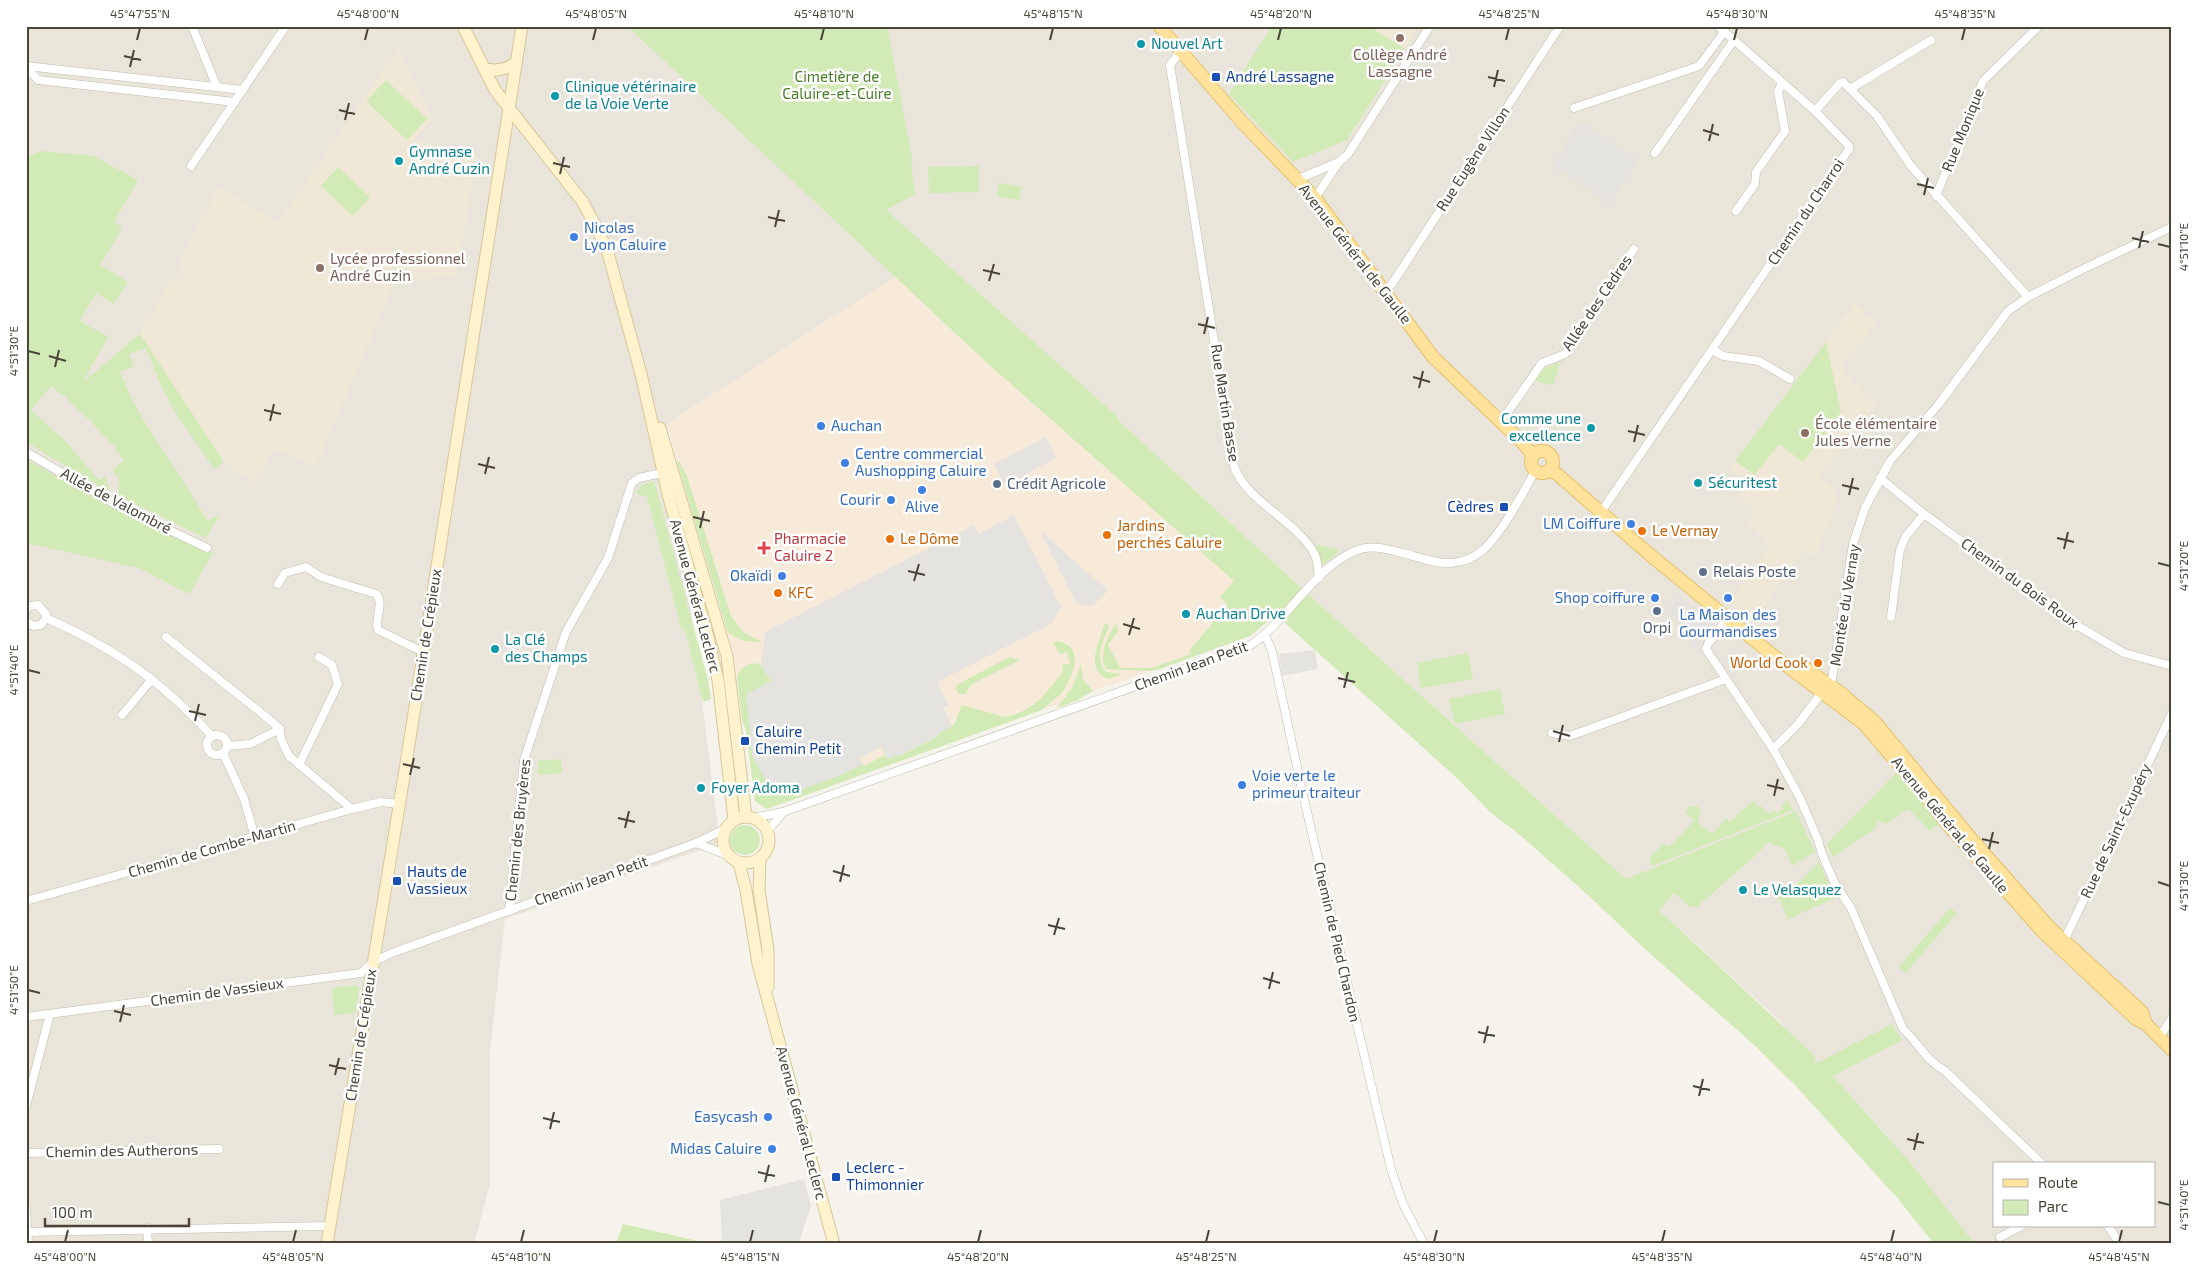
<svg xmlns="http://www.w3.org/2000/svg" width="2198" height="1270" viewBox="0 0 2198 1270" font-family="'Exo 2',sans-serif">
<rect width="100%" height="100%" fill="#f6f3ec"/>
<path fill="#eae5da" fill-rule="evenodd" d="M26,26h2146v1218h-197l-84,-104 -71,-78 -3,1 -3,-4v-3l-41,-41 -147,-136 -317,-284 -191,-175 -1,-3 -231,-206 9,66 -228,147 53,419 -215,76 -15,132v133l-16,60h-448zM1994,1164h160v62h-160z"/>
<polygon fill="#f7ead8" points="895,277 986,362 1269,612 1254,634 1250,636 1094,691 1066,705 1057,708 1058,704 767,809 755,801 746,730 742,720 734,655 667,424"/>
<g fill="#efe8d6">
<polygon points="1369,26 1419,26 1405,49"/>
<polygon points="398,49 432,119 414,139 477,156 456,278 441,277 394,284 316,466 274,449 254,483 224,462 140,334 170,280 179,284 186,270 178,266 219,187 278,223"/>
<polygon points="1855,304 1876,323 1840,368 1876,405 1819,477 1839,494 1816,556 1803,549 1754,621 1730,603 1771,544 1748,523 1756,512 1738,496 1748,483 1729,469"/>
</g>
<g fill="#d2eab5">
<path d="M627,26h260l26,137 -2,1 4,30 -29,16 232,207v3l191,175 317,284 170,-68 19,41 -23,14 -7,-17 -17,-7 -10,11 -61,54h-6l-17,-14 -15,17 156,146 -1,3 3,4 75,-39 10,16 -69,36 76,85 66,83h-41l-35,-44 -103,-114 -44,-43 -105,-92 -58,-55 -69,-61 -30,-23 -32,-33 -182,-164 -26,21 -90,33 -11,2 -43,-2c-8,-15 2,-33 10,-46l2,8 -10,14 12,23h32l39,-14 -2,-3 39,-46 -8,-8 14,-16 -248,-219z"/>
<polygon points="1272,26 1369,26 1405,49 1347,140 1293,162 1229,94"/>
<polygon points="386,80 427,119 407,140 366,101"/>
<path d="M41,151l52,5 45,24 -24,42 8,6 -22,37 28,17 -14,22 -18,-11 -16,28 28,16 -26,46 58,-49 84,128 -10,7 -40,-59 -14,-27 -14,-35 -17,6 5,12 -14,6c22,57 59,96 87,149l13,-7 -14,24 -88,-42 1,-17 -6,-9 11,-10 -9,-11 1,-2 -2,-3 -2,1 -20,-22 1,-2 -3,-3 -2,1 -22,-21 1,-1 -3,-3 -2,1 -11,-9 -20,24 35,32 33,38 6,-4 4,14h-3l-80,-48v-285z"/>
<polygon points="979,166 979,192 929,193 928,167"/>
<polygon points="338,167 370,197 353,216 321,186"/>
<polygon points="999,183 1021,186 1019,200 997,197"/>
<polygon points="1826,342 1841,412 1803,462 1779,444 1755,475 1735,461"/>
<polygon points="1560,362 1553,385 1535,381 1544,368"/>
<polygon points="26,459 113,508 213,553 189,594 139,568 26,543"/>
<polygon points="679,461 687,476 731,616 744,633 764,643 741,640 728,633 677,462"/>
<polygon points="654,481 708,680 711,699 703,702 685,630 682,631 647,497 636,493 641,486"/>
<polygon points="1318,545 1338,550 1339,552 1322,565 1315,548"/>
<path d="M1107,623l2,4c-6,14 -15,32 -3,45l16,2 -14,5c-24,-10 -8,-38 -4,-54z"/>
<path d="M1058,641c31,7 12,40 1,56l-1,-1 -16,14 -275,99 -12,-8 -9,-71 -4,-10 -5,-43c5,-11 14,-17 24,-12l10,16 1,112 19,-7 3,6 47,-17 22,-11 1,2 21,-11 2,4 7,-3h5l38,-19 3,-5 14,-7 8,-20 43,12c28,-5 42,-24 58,-46l-1,-6 8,-1 -3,-12 -7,2 -7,-11z"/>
<polygon points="1468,653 1473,679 1421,688 1417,663"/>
<polygon points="1010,657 1020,660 972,684 965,694 958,694 956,688 958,684"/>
<polygon points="1081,664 1083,679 1093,691 1076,701 1057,708 1073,686"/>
<polygon points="1500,689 1505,714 1455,724 1449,699"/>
<polygon points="561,759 562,773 539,775 538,761"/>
<polygon points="1898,771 1939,824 1930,831 1908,809 1886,824 1879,821 1876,824 1876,829 1851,844 1833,858 1827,844"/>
<polygon points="1754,800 1757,806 1761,806 1769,814 1774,811 1777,813 1783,809 1782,806 1788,800 1793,810 1652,866 1649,858 1664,843 1669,847 1694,821 1685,811 1690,806 1698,806 1700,812 1698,822 1712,834 1726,818 1730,822"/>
<circle cx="745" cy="840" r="15"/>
<polygon points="1819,862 1835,898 1788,919 1778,896 1798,883"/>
<polygon points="1950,908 1957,913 1906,973 1899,967"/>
<polygon points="355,985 359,989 355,1013 334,1015 332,988"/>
<polygon points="623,1224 712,1244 616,1244"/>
</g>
<g fill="#e5e3e0">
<polygon points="1581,121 1638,160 1610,204 1581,184 1585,178 1583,176 1579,182 1552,166"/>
<polygon points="1046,437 1056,458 1005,486 994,464"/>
<polygon points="1014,515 1061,607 1051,624 937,682 948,705 943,708 952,726 940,732 937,737 899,756 894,756 887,759 881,747 860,758 863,764 841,775 794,792 791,786 772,793 752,755 746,694 771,681 761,665 765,632 974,525 979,534"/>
<polygon points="1040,531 1104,587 1107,592 1093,606 1084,606 1074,599"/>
<polygon points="1678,596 1715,625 1695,649 1677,626 1680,624 1668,609"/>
<polygon points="1315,650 1318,669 1282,676 1279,654"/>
<polygon points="804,1179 811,1206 799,1242 797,1244 722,1244 720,1200"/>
</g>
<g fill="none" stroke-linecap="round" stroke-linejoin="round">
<g stroke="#c2bbae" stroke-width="9">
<g id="street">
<polyline points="192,26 217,87"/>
<polyline points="1718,26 1815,111"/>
<path d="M1180,52l-10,13 64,401c11,35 66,57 81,89 3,7 3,15 4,23"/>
<polyline points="26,66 243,90"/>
<polyline points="26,67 38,80 235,102"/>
<polyline points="1850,89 1931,40"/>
<polyline points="1574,108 1699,66 1724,32"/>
<polyline points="1655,153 1734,40"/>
<polyline points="191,166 286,26"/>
<polyline points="1298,179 1339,162"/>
<polyline points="1936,196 1983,81 2039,26"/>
<polyline points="1315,198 1339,162 1348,154 1430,26"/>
<polyline points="1736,211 1755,184 1756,172 1785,131 1778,91 1782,84"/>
<polyline points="1385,290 1392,284 1560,26"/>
<polyline points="1713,350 1723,356 1759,361 1790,379"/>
<polyline points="1501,422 1542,363 1565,354 1634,249"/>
<polyline points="26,452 113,503 207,548"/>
<polyline points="1880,478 1924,514 2078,626 2124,653 2172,666"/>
<polyline points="1601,512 1849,149 1849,146 1815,111 1840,83 1843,82 1877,116 1911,166 2028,297"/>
<path d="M278,584l7,-11 21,-6 15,10 55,17c9,8 -2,25 2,36l45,22"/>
<polyline points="26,610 30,606 38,605 46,614 46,618 41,625 33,626 26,621"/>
<polyline points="1891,617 1900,550 1906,536 1924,514"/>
<path d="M46,618c71,32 113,61 166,118"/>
<path d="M1728,618l-20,26 -2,5 67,100 27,49 18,42 4,14 13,30 16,24 52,121c15,13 23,32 41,41l98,94"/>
<polyline points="1265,635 1272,651 1304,799 1391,1169 1403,1204 1424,1244"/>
<polyline points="166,637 270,720 280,729 281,739 289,756 352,809"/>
<polyline points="122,715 152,679"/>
<polyline points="1552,733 1570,736 1726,679"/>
<circle cx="217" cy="745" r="10"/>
<polyline points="227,746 250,744 280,729"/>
<polyline points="1773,749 1798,724 1832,679 1853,544 1865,508 1890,461 1938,405 2008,311 2028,297 2083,269 2172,227"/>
<polyline points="223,753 244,799 255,837"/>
<polyline points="299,765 338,684 332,665 319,657"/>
<path d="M753,818l30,-6 468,-167c38,-26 62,-76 104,-94 15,-7 32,-2 48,2 15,4 33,11 48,10 12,-1 23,-5 32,-13 17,-15 41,-58 52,-79"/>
<polyline points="768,831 783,812"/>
<polyline points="696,843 727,855"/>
<polyline points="26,901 352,809 381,802 399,804"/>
<polyline points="509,911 524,760 566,632 608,558 632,483 639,478 666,472"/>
<polyline points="2063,943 2172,713"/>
<polyline points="26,1017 361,973 373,962 392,953 696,843 725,829"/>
<polyline points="2160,1036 2172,1018"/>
<polyline points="26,1106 50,1014"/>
<polyline points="26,1153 219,1149"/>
<polyline points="26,1207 28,1244"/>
<polyline points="2108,1226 2120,1244"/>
<polyline points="147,1228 148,1244"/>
<polyline points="27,1232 330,1226"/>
<polyline points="2000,1237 2022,1226"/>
</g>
</g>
<g stroke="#d6c79b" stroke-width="13">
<g id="secondary">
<polyline points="463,26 495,90 582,201 598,230 608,253 641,374 669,498 708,637 718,680 734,820"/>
<path d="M484,69c13,2 21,1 32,-6"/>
<polyline points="660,428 727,656 746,817"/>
<circle cx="746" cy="840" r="23"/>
<polyline points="760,859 759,890 768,950 768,987"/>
<polyline points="739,863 746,890 758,964 834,1244"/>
<polyline points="327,1244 405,770 522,26"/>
</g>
</g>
<g stroke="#e6c16a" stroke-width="14">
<g id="primary">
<polyline points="1159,26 1242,122 1315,198 1433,357 1524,444 1533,456"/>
<circle cx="1542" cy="462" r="11"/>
<polyline points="1550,471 1557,474 1649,554 1770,653 1864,724 1924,794 1948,825 2043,932 2136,1019 2146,1024 2172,1050"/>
<polyline points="1804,667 1842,694 1875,722 1968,835 2049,927 2142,1012 2146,1024"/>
</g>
</g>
<use href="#street" stroke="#fff" stroke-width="8"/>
<use href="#secondary" stroke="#fff3cd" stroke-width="11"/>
<use href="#primary" stroke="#ffe39c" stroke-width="12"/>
</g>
<path fill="none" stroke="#4b4439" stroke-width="2" d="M137,40l3,-12M365,40l3,-12M593,40l3,-12M821,40l3,-12M1050,40l3,-12M1278,40l3,-12M1506,40l3,-12M1734,40l3,-12M1962,40l3,-12M124,56l17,4M130,67l4,-17M1488,77l17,4M1494,87l4,-17M339,110l16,4M345,120l4,-17M1703,130l16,5M1709,141l4,-17M553,163l17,4M560,174l4,-17M1917,184l17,4M1924,195l4,-17M768,217l17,4M775,227l4,-17M2132,238l17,4M2158,244l12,3M2139,248l4,-17M983,270l17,4M989,281l5,-17M1198,324l17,4M1204,334l4,-17M28,351l12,3M49,356l17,5M55,367l4,-17M1413,377l17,5M1419,388l4,-17M264,410l17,4M270,421l4,-17M1628,431l17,4M1634,442l4,-17M478,464l17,4M485,474l4,-17M1842,485l17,4M1849,495l4,-17M693,517l17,4M700,528l4,-17M2057,538l17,4M2064,549l4,-17M2158,563l12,3M908,571l17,4M914,581l5,-17M1123,624l17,5M1129,635l5,-17M28,670l12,3M1338,678l17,4M1344,688l4,-16M189,711l17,4M195,721l4,-17M1553,731l17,5M1559,742l4,-17M403,764l17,4M410,775l4,-17M1767,785l17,4M1774,796l4,-17M618,818l17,4M625,828l4,-17M1982,839l17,4M1989,849l4,-17M833,871l17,5M840,882l4,-17M2158,882l12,4M1048,925l17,4M1054,935l5,-17M1263,978l17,5M1269,989l4,-17M28,990l12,3M114,1011l17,4M120,1022l4,-17M1478,1032l17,4M1484,1043l4,-17M329,1065l17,4M335,1075l4,-17M1693,1086l17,4M1699,1096l4,-17M543,1118l17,4M550,1129l4,-17M1907,1139l17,4M1914,1150l4,-17M758,1172l17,4M765,1182l4,-17M2158,1202l12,3M65,1242l3,-12M293,1242l3,-12M521,1242l3,-12M750,1242l3,-12M978,1242l3,-12M1206,1242l3,-12M1434,1242l3,-12M1662,1242l3,-12M1891,1242l3,-12M2119,1242l3,-12"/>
<g fill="#8d6e63" stroke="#fff" stroke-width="2">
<circle cx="1400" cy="38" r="5"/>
<circle cx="320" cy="268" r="5"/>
<circle cx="1805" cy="433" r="5"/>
</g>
<g fill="#0f9aa8" stroke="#fff" stroke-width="2">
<circle cx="1141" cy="44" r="5"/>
<circle cx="555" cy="96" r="5"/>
<circle cx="399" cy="161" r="5"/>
<circle cx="1591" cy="428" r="5"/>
<circle cx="1698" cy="483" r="5"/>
<circle cx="1186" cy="614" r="5"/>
<circle cx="495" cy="649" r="5"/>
<circle cx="701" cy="788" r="5"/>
<circle cx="1743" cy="890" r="5"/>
</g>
<g fill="#1a4fb4" stroke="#fff" stroke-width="2">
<rect x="1211" y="72" width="10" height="10" rx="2.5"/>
<rect x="1499" y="502" width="10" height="10" rx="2.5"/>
<rect x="740" y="736" width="10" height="10" rx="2.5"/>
<rect x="392" y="876" width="10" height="10" rx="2.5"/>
<rect x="831" y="1172" width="10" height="10" rx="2.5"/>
</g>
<g fill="#3f7fe0" stroke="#fff" stroke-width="2">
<circle cx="574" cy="237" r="5"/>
<circle cx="821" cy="426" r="5"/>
<circle cx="845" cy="463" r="5"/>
<circle cx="922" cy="490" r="5"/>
<circle cx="891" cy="500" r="5"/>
<circle cx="1631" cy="524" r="5"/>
<circle cx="782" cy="576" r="5"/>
<circle cx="1655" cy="598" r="5"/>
<circle cx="1728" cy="598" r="5"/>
<circle cx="1242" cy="785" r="5"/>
<circle cx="768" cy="1117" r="5"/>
<circle cx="772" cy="1149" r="5"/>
</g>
<g fill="#5c6f8a" stroke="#fff" stroke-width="2">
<circle cx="997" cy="484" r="5"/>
<circle cx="1703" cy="572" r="5"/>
<circle cx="1657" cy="611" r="5"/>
</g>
<g fill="#e8710a" stroke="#fff" stroke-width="2">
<circle cx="1642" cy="531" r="5"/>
<circle cx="1107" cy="535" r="5"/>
<circle cx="890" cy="539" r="5"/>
<circle cx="778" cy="593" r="5"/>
<circle cx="1818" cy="663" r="5"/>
</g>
<path fill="#e0444e" stroke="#fff" stroke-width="2" d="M761.5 540.5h5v5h5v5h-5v5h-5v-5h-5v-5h5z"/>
<g text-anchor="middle" stroke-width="5" stroke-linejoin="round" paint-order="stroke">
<g font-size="15" fill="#0d838f" stroke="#fff" text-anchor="start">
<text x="1151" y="49">Nouvel Art</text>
<text x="565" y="92">Clinique vétérinaire<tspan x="565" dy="17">de la Voie Verte</tspan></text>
<text x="409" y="157">Gymnase<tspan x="409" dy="17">André Cuzin</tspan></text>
<text x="1581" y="424" text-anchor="end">Comme une<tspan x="1581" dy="17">excellence</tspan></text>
<text x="1708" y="488">Sécuritest</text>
<text x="1196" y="619">Auchan Drive</text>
<text x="505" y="645">La Clé<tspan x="505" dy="17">des Champs</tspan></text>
<text x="711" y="793">Foyer Adoma</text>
<text x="1753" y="895">Le Velasquez</text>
</g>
<g font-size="15" fill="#785e54" stroke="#fff" text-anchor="start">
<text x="1400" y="60" text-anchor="middle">Collège André<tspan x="1400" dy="17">Lassagne</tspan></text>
<text x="330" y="264">Lycée professionnel<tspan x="330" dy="17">André Cuzin</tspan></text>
<text x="1815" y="429">École élémentaire<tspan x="1815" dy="17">Jules Verne</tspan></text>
</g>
<g font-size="15" fill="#4a7f2a" stroke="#fff">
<text x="837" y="82">Cimetière de<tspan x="837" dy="17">Caluire-et-Cuire</tspan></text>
</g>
<g font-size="15" fill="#164399" stroke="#fff" text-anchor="start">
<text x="1226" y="82">André Lassagne</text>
<text x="1494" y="512" text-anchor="end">Cèdres</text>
<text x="755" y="737">Caluire<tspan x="755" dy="17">Chemin Petit</tspan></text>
<text x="407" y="877">Hauts de<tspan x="407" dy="17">Vassieux</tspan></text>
<text x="846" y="1173">Leclerc -<tspan x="846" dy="17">Thimonnier</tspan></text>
</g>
<g font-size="15" fill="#4b4439" stroke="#fff">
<text transform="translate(1963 130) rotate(-68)" y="5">Rue Monique</text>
<text transform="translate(1473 159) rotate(-57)" y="5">Rue Eugène Villon</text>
<text transform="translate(1806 212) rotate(-56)" y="5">Chemin du Charroi</text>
<text transform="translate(1355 254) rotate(52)" y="5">Avenue Général de Gaulle</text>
<text transform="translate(1597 303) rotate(-56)" y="5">Allée des Cèdres</text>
<text transform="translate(1225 403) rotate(81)" y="5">Rue Martin Basse</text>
<text transform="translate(116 501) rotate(28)" y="5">Allée de Valombré</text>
<text transform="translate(2020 583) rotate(36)" y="5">Chemin du Bois Roux</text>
<text transform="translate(695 596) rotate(75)" y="5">Avenue Général Leclerc</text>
<text transform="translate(1845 605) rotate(-81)" y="5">Montée du Vernay</text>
<text transform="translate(426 635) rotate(-81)" y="5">Chemin de Crépieux</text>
<text transform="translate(1191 666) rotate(-20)" y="5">Chemin Jean Petit</text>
<text transform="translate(1950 825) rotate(50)" y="5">Avenue Général de Gaulle</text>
<text transform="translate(518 830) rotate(-84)" y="5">Chemin des Bruyères</text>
<text transform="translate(2116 831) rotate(-65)" y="5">Rue de Saint-Exupéry</text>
<text transform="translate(212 849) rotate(-16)" y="5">Chemin de Combe-Martin</text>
<text transform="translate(591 881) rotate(-20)" y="5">Chemin Jean Petit</text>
<text transform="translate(1337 942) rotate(77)" y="5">Chemin de Pied Chardon</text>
<text transform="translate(217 992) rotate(-8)" y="5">Chemin de Vassieux</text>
<text transform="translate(361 1035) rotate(-81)" y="5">Chemin de Crépieux</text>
<text transform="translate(801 1123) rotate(75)" y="5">Avenue Général Leclerc</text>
<text transform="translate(122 1151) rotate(-1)" y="5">Chemin des Autherons</text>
</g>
<g font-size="15" fill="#366cbe" stroke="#fff" text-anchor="end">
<text x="584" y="233" text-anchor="start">Nicolas<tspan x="584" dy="17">Lyon Caluire</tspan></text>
<text x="831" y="431" text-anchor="start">Auchan</text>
<text x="855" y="459" text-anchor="start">Centre commercial<tspan x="855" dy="17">Aushopping Caluire</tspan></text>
<text x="881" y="505">Courir</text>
<text x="922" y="512" text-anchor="middle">Alive</text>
<text x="1621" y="529">LM Coiffure</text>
<text x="772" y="581">Okaïdi</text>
<text x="1645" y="603">Shop coiffure</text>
<text x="1728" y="620" text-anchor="middle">La Maison des<tspan x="1728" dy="17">Gourmandises</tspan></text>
<text x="1252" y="781" text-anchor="start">Voie verte le<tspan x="1252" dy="17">primeur traiteur</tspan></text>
<text x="758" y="1122">Easycash</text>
<text x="762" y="1154">Midas Caluire</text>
</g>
<g font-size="15" fill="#4e5e75" stroke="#fff" text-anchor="start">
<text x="1007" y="489">Crédit Agricole</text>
<text x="1713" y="577">Relais Poste</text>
<text x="1657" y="633" text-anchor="middle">Orpi</text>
</g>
<g font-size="15" fill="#c56008" stroke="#fff" text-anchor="start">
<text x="1117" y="531">Jardins<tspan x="1117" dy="17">perchés Caluire</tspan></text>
<text x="1652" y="536">Le Vernay</text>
<text x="900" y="544">Le Dôme</text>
<text x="788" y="598">KFC</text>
<text x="1808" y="668" text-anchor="end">World Cook</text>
</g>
<g font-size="15" fill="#be3a42" stroke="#fff" text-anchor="start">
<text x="774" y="544">Pharmacie<tspan x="774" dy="17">Caluire 2</tspan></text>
</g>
</g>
<rect width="2198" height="1270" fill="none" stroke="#ffffff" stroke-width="55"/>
<rect x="1993" y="1162" width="162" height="65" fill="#ffffff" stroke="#b7b4b0"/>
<rect x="2003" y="1179" width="25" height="8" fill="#ffe39c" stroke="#b7b4b0"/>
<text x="2038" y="1188" font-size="15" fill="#4b4439">Route</text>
<rect x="2003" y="1200" width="25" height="15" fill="#d2eab5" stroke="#b7b4b0"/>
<text x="2038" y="1212" font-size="15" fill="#4b4439">Parc</text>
<path d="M45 1218v8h144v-8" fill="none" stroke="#4b4439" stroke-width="2.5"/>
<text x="52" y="1218" font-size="15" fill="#4b4439" stroke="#ffffff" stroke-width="4" paint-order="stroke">100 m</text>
<rect x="28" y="28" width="2142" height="1214" fill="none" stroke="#4b4439" stroke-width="2"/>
<g font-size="12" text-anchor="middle" fill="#4b4439">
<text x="140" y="18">45°47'55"N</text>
<text x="368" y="18">45°48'00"N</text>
<text x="596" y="18">45°48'05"N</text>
<text x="824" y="18">45°48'10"N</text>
<text x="1053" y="18">45°48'15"N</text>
<text x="1281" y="18">45°48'20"N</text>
<text x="1509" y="18">45°48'25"N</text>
<text x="1737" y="18">45°48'30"N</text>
<text x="1965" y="18">45°48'35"N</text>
<text transform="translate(2184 247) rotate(-90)" y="4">4°51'10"E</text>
<text transform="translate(14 351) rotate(-90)" y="4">4°51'30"E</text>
<text transform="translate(2184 566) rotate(-90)" y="4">4°51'20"E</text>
<text transform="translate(14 670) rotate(-90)" y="4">4°51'40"E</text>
<text transform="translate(2184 886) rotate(-90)" y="4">4°51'30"E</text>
<text transform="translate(14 990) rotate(-90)" y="4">4°51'50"E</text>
<text transform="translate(2184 1205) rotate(-90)" y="4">4°51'40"E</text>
<text x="65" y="1261">45°48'00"N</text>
<text x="293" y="1261">45°48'05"N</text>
<text x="521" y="1261">45°48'10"N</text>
<text x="750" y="1261">45°48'15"N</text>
<text x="978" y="1261">45°48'20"N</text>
<text x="1206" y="1261">45°48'25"N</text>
<text x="1434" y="1261">45°48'30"N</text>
<text x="1662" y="1261">45°48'35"N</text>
<text x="1891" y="1261">45°48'40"N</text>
<text x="2119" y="1261">45°48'45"N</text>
</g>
</svg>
